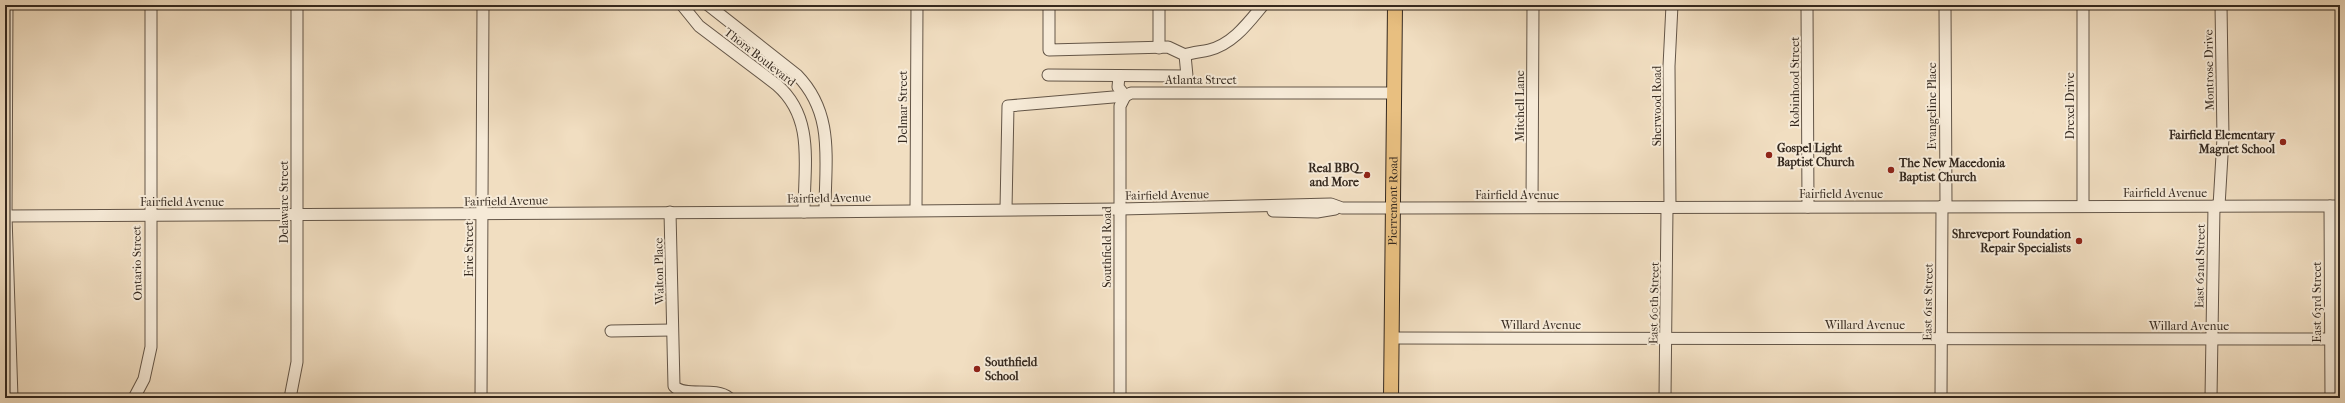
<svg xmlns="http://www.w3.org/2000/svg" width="2345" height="403" viewBox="0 0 2345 403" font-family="'IM FELL French Canon',serif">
<rect width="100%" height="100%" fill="#f1dec1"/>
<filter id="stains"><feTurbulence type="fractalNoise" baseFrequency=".005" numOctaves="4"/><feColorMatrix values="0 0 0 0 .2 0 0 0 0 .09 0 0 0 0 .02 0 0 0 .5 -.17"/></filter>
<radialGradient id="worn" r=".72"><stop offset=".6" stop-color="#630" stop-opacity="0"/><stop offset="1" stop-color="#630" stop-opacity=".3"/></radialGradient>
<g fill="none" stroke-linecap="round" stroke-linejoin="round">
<g stroke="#645648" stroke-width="13">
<g id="minor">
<polyline points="7,5 6,216 12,398"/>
<path d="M682,5l17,21 78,59c38,33 27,81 27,127"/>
<path d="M708,5l89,70c38,39 28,86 28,136"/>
<polyline points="1807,5 1808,207"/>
<polyline points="1945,5 1946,206"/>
<polyline points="2083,5 2083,206"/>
<polyline points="1159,48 1159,5"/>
<path d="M1185,55c8,-3 16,-3 24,-5 24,-6 39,-27 54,-45"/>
<polyline points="1048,75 1187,76 1185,55 1168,47 1049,50 1049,5"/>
<polyline points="1119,76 1118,87 1125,96 1120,106 1120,398"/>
<polyline points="2219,206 2223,138 2221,5"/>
<polyline points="2330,206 2331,398"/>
<polyline points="1532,207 1533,5"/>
<polyline points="1670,208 1669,66 1672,5"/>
<polyline points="1006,209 1008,106 1125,96 1131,93 1395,93"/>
<polyline points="916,210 917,5"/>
<polyline points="1273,211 1317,212 1335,209"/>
<path d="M670,212l4,174c10,12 41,0 55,12"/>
<polyline points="5,216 804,212 1120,209 1331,204 1342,208 1394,208 2340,206"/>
<polyline points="611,331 672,330"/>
<polyline points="1391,338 2340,339"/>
<polyline points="134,398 144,379 151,347 151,5"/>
<polyline points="290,398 297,362 297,5"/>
<polyline points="481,398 483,5"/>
<polyline points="1665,398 1667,208"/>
<polyline points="1941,398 1942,206"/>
<polyline points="2211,398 2214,206"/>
</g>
</g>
<g stroke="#35291f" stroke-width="16">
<g id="major">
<path id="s1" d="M1391,398l4,-393"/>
</g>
</g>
<use href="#minor" stroke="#f6ead7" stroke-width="11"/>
<use href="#major" stroke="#e8bf80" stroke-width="14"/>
</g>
<g fill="#8f2418" stroke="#f6ead7" stroke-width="1.5">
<circle cx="2283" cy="142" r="4"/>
<circle cx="1769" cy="155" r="4"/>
<circle cx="1891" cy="170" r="4"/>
<circle cx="1367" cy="175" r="4"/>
<circle cx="2079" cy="241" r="4"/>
<circle cx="977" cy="369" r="4"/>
</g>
<g text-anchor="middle" stroke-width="4" stroke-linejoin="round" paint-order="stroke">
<g font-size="12" fill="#35291f" stroke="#f6ead7">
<text transform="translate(760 57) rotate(38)" y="4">Thora Boulevard</text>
<text transform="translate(2209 70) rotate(-91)" y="4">Montrose Drive</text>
<text x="1201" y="84">Atlanta Street</text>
<text transform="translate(1795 82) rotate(-90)" y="4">Robinhood Street</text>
<text transform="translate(1520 106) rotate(-90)" y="4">Mitchell Lane</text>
<text transform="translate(1657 106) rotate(-90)" y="4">Sherwood Road</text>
<text transform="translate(1932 106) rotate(-90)" y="4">Evangeline Place</text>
<text transform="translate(2070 106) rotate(-90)" y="4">Drexel Drive</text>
<text transform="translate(903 107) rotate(-90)" y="4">Delmar Street</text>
<text x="2165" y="197">Fairfield Avenue</text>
<text x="1841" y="198">Fairfield Avenue</text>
<text transform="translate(1167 195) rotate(-1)" y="4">Fairfield Avenue</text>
<text x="1517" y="199">Fairfield Avenue</text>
<text transform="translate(829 198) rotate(-1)" y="4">Fairfield Avenue</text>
<text transform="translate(506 201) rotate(-1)" y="4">Fairfield Avenue</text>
<text x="182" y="206">Fairfield Avenue</text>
<text transform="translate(284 202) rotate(-90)" y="4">Delaware Street</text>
<text dy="4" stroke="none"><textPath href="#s1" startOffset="197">Pierremont Road</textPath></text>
<text transform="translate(1107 247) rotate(-90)" y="4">Southfield Road</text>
<text transform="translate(469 249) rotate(-90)" y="4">Erie Street</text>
<text transform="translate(137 263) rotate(-91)" y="4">Ontario Street</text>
<text transform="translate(2200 266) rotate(-89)" y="4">East 62nd Street</text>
<text transform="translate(659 271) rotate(-91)" y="4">Walton Place</text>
<text transform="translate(1928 302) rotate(-89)" y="4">East 61st Street</text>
<text transform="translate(2317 302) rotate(-90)" y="4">East 63rd Street</text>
<text transform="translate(1654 303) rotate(-89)" y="4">East 60th Street</text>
<text x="1541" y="329">Willard Avenue</text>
<text x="1865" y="329">Willard Avenue</text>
<text x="2189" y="330">Willard Avenue</text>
</g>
<g font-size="12" font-weight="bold" fill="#35291f" stroke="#f6ead7" text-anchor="end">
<text x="2275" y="139">Fairfield Elementary<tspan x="2275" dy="14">Magnet School</tspan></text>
<text x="1777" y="152" text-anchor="start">Gospel Light<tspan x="1777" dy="14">Baptist Church</tspan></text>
<text x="1899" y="167" text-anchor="start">The New Macedonia<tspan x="1899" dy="14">Baptist Church</tspan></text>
<text x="1359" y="172">Real BBQ<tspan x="1359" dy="14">and More</tspan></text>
<text x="2071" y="238">Shreveport Foundation<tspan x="2071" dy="14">Repair Specialists</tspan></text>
<text x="985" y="366" text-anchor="start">Southfield<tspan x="985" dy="14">School</tspan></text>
</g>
</g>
<rect width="2345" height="403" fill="none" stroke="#f1dec1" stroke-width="20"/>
<rect x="6" y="6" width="2333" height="391" fill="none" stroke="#35291f" stroke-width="2"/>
<rect x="10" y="10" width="2325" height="383" fill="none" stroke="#35291f"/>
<rect width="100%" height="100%" filter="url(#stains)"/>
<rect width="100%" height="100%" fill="url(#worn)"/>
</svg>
